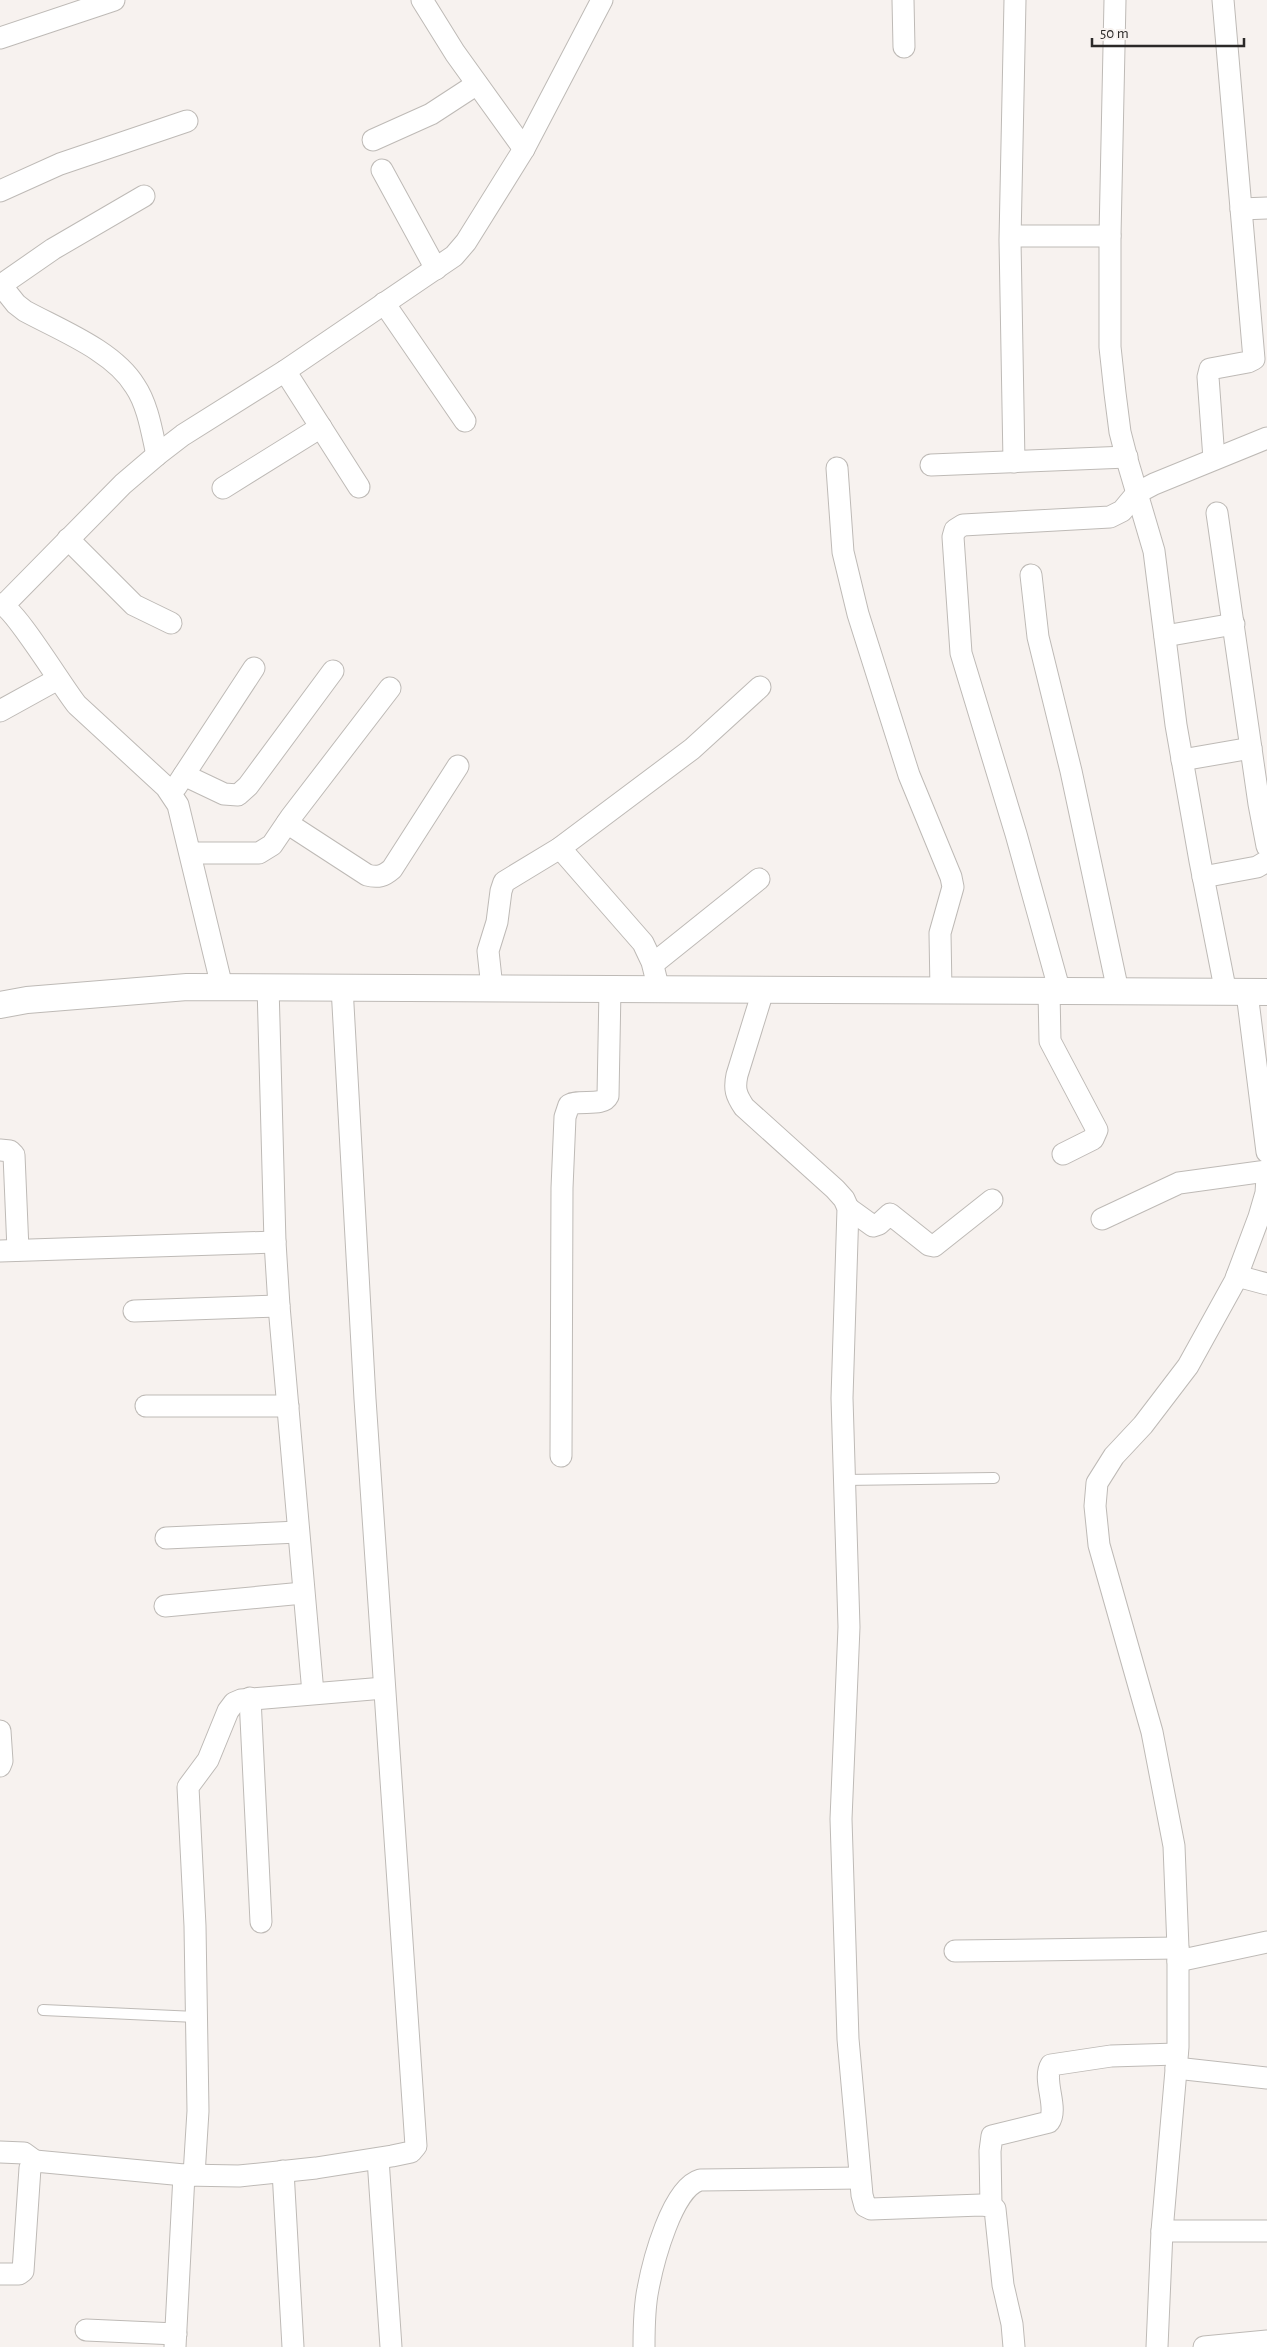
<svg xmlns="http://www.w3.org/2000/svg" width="1267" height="2347" viewBox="0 0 1267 2347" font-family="'Alegreya Sans',sans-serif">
<rect width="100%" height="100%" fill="#f7f2ef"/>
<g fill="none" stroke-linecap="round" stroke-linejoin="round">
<g stroke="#bebab6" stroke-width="12">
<g id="service">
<polyline points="844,1480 994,1478"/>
<polyline points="43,2010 196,2017"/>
</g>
</g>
<g stroke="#bebab6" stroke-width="23">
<g id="minor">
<polyline points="422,0 455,53 524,149"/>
<polyline points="903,0 904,47"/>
<polyline points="1115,0 1110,236 1110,347 1115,393 1120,432 1128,463 1154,551 1176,725 1200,861 1226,993"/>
<polyline points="0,38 114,0"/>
<polyline points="373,140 431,114 477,84"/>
<polyline points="382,170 436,269"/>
<polyline points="0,191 60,164 187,121"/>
<polyline points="1241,209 1267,208"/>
<polyline points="1011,236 1110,236"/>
<path d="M0,284l16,20 9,7c35,19 89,40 110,75 13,19 17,47 22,69"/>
<polyline points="1,285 53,249 144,196"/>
<polyline points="384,303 465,421"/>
<polyline points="285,371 359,487"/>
<polyline points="1214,459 1208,377 1210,369 1248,362 1254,359 1223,0"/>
<polyline points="1014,462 1010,240 1015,0"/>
<polyline points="931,465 1127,457"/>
<polyline points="837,468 843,552 858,614 909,775 951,877 953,887 940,933 941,991"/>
<polyline points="223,488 321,427"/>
<polyline points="1217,513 1259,804 1267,846"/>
<polyline points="68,539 134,605 171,623"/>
<polyline points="1031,575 1038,637 1071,771 1118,991"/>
<path d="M0,604c15,4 63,84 77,101l89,82 12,18 44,182"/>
<polyline points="4,605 123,484 157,455 183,435 285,371 454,256 466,242 524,149 602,0"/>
<polyline points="1165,636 1234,624"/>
<polyline points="0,711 58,679"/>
<polyline points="1182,760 1251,748"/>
<polyline points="184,775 224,794 238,795 248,786 333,671"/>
<polyline points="176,787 254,668"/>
<path d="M287,823l80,52c11,3 17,1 25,-6l66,-103"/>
<polyline points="560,848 643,943 652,962 659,990"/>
<polyline points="191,853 259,853 272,845 291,817 390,688"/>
<polyline points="1203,877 1257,867 1267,861"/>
<polyline points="653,964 759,879"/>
<polyline points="268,986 275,1242 279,1306 313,1693"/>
<polyline points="492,988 488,951 497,922 501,891 504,882 560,848 692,749 760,687"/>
<path d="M763,991l-26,84c-3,14 -1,20 7,32l91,82 9,10 4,9 -6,190 7,229 -8,192 7,220 14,156 3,11 6,3 110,-4 10,1 4,3 8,76 9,39 2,23"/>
<polyline points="1049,992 1050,1041 1097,1130 1093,1139 1063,1154"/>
<polyline points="1060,992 1016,834 961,653 953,537 955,530 963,525 1110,517 1122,511 1137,493 1154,484 1267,438"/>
<polyline points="1247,993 1267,1152"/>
<polyline points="0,1150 10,1151 14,1155 18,1250"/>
<polyline points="848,1208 873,1226 879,1224 890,1214 929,1245 934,1246 992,1200"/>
<polyline points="1102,1219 1179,1183 1267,1171"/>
<polyline points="0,1251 275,1242"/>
<polyline points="1237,1276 1267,1284"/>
<polyline points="134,1311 279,1306"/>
<polyline points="146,1406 288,1406"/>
<path d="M561,1456l1,-268 3,-71 4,-12c10,-6 34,2 39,-9l2,-107"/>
<polyline points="166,1538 298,1532"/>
<polyline points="165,1606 303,1593"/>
<polyline points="250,1698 261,1922"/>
<polyline points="0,1731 2,1761 0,1766"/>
<polyline points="955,1951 1178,1948"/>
<polyline points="1178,1961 1267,1942"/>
<polyline points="1176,2068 1267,2078"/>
<polyline points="0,2152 24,2153 35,2161"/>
<polyline points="378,2159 391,2347"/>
<polyline points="283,2171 293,2347"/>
<polyline points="194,2175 198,2111 195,1926 188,1787 208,1760 228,1711 234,1703 241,1700 384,1688"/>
<path d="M991,2206l-1,-55 2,-15 57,-14c10,-14 -7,-42 2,-57l60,-9 66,-2"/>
<polyline points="1162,2231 1267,2231"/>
<polyline points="0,2274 19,2274 23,2271 30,2168 35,2161 184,2175 239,2176 316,2168 392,2156 411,2152 416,2146 365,1399 342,987"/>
<polyline points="86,2330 176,2334"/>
<polyline points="175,2347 184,2175"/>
<path d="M644,2347c0,-19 0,-39 4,-58 5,-27 24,-101 52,-109l160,-2"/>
<polyline points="1157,2347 1162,2231 1178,2047 1178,1948 1174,1846 1152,1732 1099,1545 1095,1506 1097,1483 1114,1456 1143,1425 1188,1366 1235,1281 1259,1217 1266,1193 1267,1177"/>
<polyline points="1204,2347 1267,2341"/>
</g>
</g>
<g stroke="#bebab6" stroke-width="28">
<polyline id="tertiary" points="0,1005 27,1000 187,987 1267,992"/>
</g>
<use href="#service" stroke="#fff" stroke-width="10"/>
<use href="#minor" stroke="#fff" stroke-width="21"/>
<use href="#tertiary" stroke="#fff" stroke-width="26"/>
</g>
<path d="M1092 38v8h152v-8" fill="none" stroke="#2b2928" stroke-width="2.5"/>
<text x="1100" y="38" font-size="15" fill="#2b2928" stroke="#f7f2ef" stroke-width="4" paint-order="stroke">50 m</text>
</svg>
